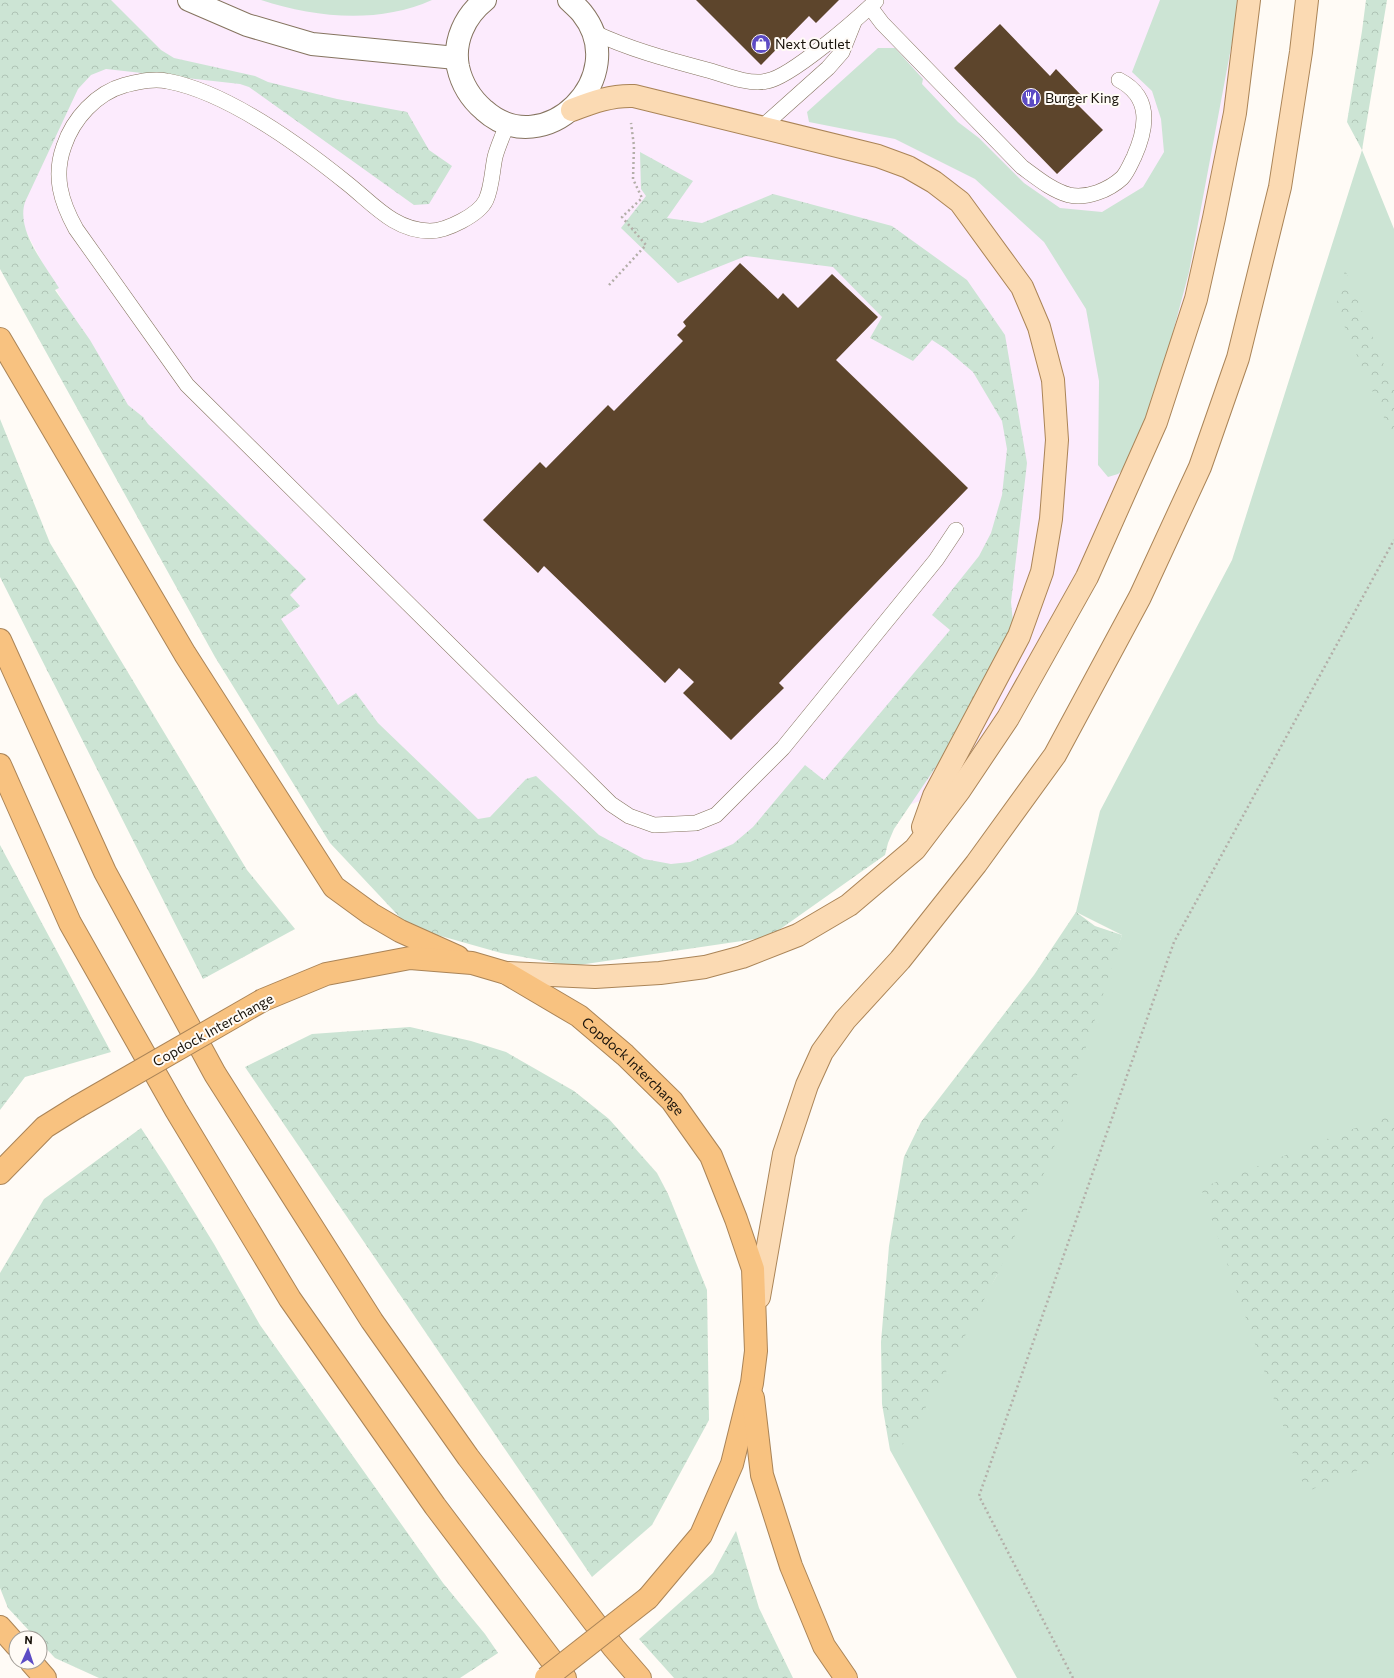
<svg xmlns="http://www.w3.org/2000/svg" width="1394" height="1678" viewBox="0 0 1394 1678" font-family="Commissioner,sans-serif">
<defs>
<pattern id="forest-crowns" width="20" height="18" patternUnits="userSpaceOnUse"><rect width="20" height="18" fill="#cce4d4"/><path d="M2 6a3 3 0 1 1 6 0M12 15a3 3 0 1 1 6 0" fill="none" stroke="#aec3b5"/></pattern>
</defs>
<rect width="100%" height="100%" fill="#fffbf6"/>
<polygon fill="#fcebfd" points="0,0 1249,0 1249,9 1156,422 1009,718 934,796 728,870 431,848 192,548 0,182"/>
<g fill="#cce4d4">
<path d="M261,0h171c-54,24 -116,18 -171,0z"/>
<polygon points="1160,0 1237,0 1236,21 1189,272 1160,381 1128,466 1118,474 1108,477 1098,465 1099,381 1086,309 1044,242 975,179 895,139 809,122 807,112 878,48 895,48 923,79 922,84 958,122 979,138 1024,183 1060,208 1102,212 1143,187 1164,152 1161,119 1152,91 1132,72"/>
<polygon points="1362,150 1394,229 1394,1678 1017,1678 890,1450 996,1277 1122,935 1076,912 1100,811 1232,560"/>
</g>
<g fill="url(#forest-crowns)">
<path d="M0,0h111l50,50 13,8 81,18 13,6 69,17 70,13 22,38 23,16 -23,38 -15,1 -165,-118 -9,-3 -134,-15 -15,6 -13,14 -53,113c-9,29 19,61 34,86l-4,2 35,50 38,65 15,12 5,7 158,155 -16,16 10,11 -19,13 57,86 18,-12 22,30 100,96 12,-2 36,-38 10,-3 63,59 45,24 27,5 19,-2 43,-18 20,-17 52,-62 19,15 126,-150 -18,-15 47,-59 12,-23 11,-38 5,-46 -5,-28 -29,-49 -27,-23 -14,-9 -19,21 -43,-23 12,-21 -49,-50 -87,-11 -68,27 -57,-55 25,-32 -5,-7 -1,-37 53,29 -26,37 35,5 71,-29 119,32 75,54 38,55 22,128 -16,139 2,20 -26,69 -93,138 -6,14 -3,12 -116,82 -197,29 -71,-13 -92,-26 -79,-84 -115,-186 -215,-388z"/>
<polygon points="1366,0 1387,0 1362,150 1347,122 1362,31"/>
<polygon points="1345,270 1394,389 1394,441 1336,307"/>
<polygon points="0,419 50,543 247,870 295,929 203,979 0,577"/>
<polygon points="0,845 111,1052 25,1077 0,1110"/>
<polygon points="1076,912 1095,926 1122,935 1050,1160 996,1277 936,1391 903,1444 890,1450 882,1404 881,1342 889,1246 904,1157 921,1122 1034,975"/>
<polygon points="410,1027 471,1041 506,1052 574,1091 609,1119 657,1173 668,1194 707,1290 709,1420 652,1525 592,1577 245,1067 312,1034"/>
<polygon points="1394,1113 1394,1455 1306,1492 1201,1188"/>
<polygon points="141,1128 166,1166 214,1244 260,1325 443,1583 485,1634 498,1653 460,1678 99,1678 55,1658 40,1642 40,1638 36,1638 8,1608 0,1588 0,1273 44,1199"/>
<polygon points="736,1531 759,1608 793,1678 674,1678 639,1639 713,1573"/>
</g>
<g fill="#5d452c">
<polygon points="696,0 839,0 816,23 809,16 761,65"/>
<polygon points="1000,24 1050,76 1056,69 1081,95 1074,101 1103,130 1057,174 954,68"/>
<polygon points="740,263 778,299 783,293 798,308 832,274 878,317 836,360 968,488 779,683 784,688 731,740 683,693 694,682 679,668 665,683 544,566 538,573 483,520 540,462 546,468 608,405 614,411 683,341 677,335 686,326 683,322"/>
</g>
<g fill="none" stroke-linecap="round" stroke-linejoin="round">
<g stroke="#85745f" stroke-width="16">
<g id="lane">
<path d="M870,7l12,16 140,144c14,10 29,23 47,28 18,4 40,-5 53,-17 5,-5 9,-15 12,-21 13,-29 18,-60 -15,-77"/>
<path d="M593,32c38,18 77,28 118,39 16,5 39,14 56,10 24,-4 89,-61 109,-80"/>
<polyline points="762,127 828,68 842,52 854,22"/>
<path d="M504,132c-3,8 -7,17 -9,25 -3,14 -3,30 -9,43 -7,15 -40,31 -56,31 -35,0 -57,-27 -82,-47 -47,-38 -121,-92 -181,-103 -14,-3 -29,1 -42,4 -29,8 -52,34 -61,61 -11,30 -3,56 12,83l111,156 424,419 18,12 25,9 42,-2 20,-8 67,-67 153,-188 20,-30"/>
</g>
</g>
<g stroke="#85745f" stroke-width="24">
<g id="street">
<polyline points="189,0 247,25 312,44 456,58"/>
<path d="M485,0c-20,16 -32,41 -27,67 4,18 12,31 26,43 60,54 149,-33 98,-97 -4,-5 -9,-9 -13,-13"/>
</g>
</g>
<g stroke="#aa8457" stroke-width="24">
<g id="primary">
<path d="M572,110c21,-8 40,-15 62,-14l244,60 30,11 26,15 26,20 62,85 17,40 14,53 4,60 -6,79 -9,53 -23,64 -85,160 -11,31"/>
<polyline points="506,973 595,977 660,973 705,967 742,957 798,935 849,905 915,849 959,791 1008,718 1087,577 1156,422 1196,299 1214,218 1235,113 1249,0"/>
<polyline points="759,1297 784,1154 807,1085 822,1052 845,1020 900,960 976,864 1055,755 1140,597 1200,467 1238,358 1280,187 1301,52 1307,0"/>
</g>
</g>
<g stroke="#aa8457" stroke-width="24">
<g id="highway">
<polyline points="0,339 185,654 334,887 371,914 400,931 458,957"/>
<polyline points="0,640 105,872 215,1074 372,1321 468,1457 614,1648 640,1678"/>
<polyline points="0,765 70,923 176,1110 290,1299 435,1506 565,1678"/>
<path id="s1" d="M263,1000l63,-26 84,-16 62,5 34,10 73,43 46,39 47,46 39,55 25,63 17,50 3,82 -4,32 -20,81 -31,71 -53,63"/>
<polyline points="0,1173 45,1127 77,1107"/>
<polyline points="753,1398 762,1475 791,1566 824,1646 846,1678"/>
<polyline points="0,1627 16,1645"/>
<polyline points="31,1662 45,1678"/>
</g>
</g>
<g stroke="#b3aea8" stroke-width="2.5" stroke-dasharray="2 3" stroke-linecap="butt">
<polyline points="609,285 646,245 622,217 642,198 633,179 634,146 631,123"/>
<polyline points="1073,1678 979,1496 1174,942 1394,540"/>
</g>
<use href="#lane" stroke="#fff" stroke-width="15"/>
<use href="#street" stroke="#fff" stroke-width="22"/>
<use href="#primary" stroke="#fbdab3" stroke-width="22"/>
<use href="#highway" stroke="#f8c280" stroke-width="22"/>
<g stroke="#aa8457" stroke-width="24" stroke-linecap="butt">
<g id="highway-bridge">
<polyline points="77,1107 263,1000"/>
<polyline points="546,1678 648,1598"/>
</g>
</g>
<use href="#highway-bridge" stroke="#f8c280" stroke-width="22"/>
</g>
<defs>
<g id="shop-disc" transform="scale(1)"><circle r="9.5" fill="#5c4bc4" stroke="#fffbf6"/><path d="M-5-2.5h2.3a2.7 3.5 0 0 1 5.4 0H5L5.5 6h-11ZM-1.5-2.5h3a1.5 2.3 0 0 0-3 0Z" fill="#fff"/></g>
<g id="restaurant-disc" transform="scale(1)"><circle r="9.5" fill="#5c4bc4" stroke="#fffbf6"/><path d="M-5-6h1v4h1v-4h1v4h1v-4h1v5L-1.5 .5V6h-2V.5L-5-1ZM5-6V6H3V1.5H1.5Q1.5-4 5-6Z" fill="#fff"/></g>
</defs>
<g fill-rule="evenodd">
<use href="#shop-disc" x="761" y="44"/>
<use href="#restaurant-disc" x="1031" y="98"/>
</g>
<g text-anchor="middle" stroke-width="4" stroke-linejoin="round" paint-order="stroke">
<g font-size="14" fill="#18120a" stroke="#fffbf6" text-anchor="start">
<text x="775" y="49">Next Outlet</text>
<text x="1045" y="103">Burger King</text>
</g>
<g font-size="14" fill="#18120a" stroke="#fffbf6">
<text transform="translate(213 1030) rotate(-29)" y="5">Copdock Interchange</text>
<text dy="5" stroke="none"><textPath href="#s1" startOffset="410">Copdock Interchange</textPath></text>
</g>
</g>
<g transform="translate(28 1650) rotate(3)"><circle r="19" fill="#fffbf6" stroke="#a39e98"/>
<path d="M0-3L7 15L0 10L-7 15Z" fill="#5c4bc4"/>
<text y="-6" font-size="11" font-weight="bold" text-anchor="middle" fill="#18120a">N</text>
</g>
</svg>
